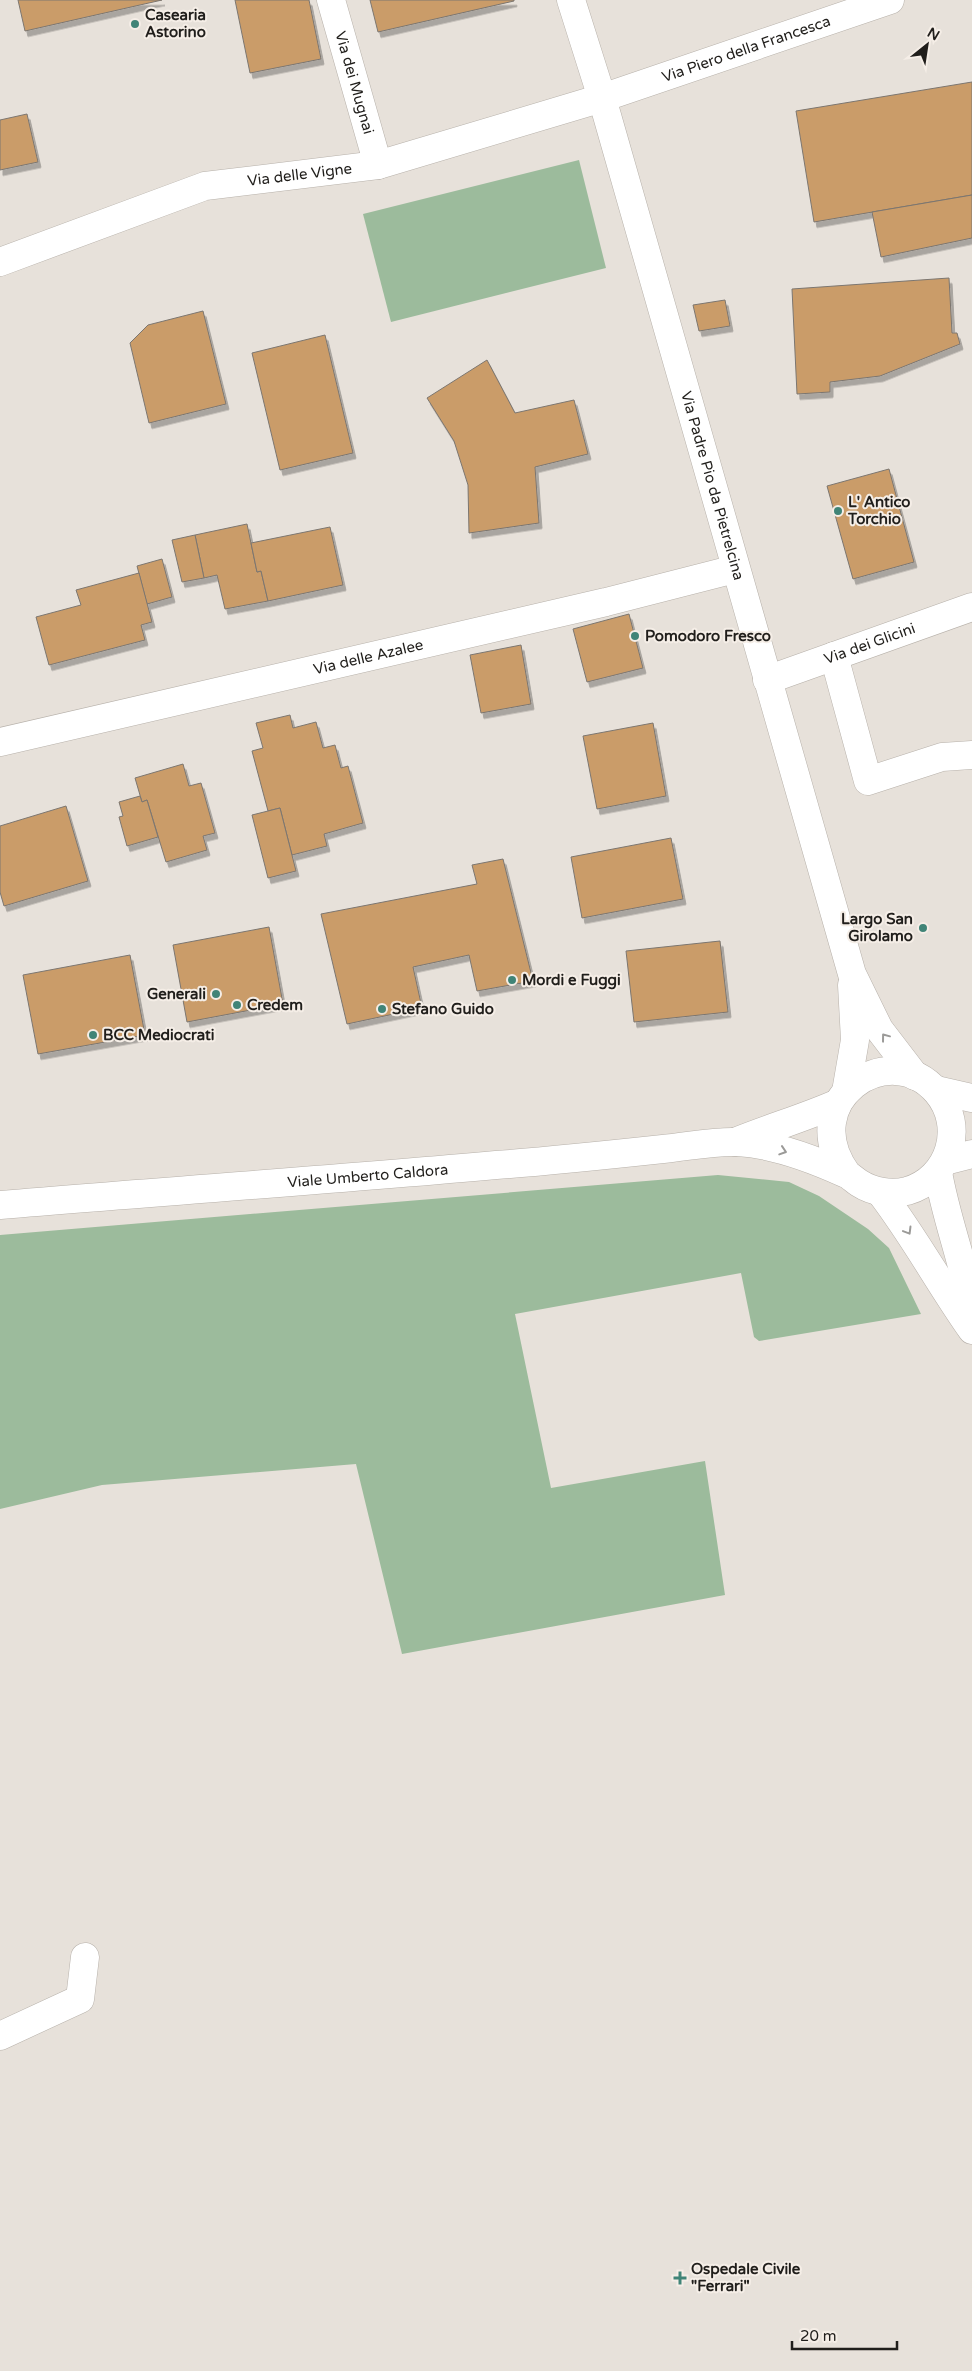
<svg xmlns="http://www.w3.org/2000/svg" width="972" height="2371" viewBox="0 0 972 2371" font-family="'Varela Round',sans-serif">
<defs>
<filter id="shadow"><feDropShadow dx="3" dy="5.5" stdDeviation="0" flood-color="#0004"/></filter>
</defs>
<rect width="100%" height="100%" fill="#e7e1da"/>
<g fill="#9cbb9c">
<polygon points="579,160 606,268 391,322 363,214"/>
<polygon points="718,1175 789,1182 819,1196 868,1229 889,1248 921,1314 759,1341 754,1337 741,1273 515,1314 551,1488 705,1461 725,1595 402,1654 356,1464 102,1485 0,1509 0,1235"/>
</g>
<g fill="#ca9c69" stroke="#7c7670" filter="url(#shadow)">
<polygon points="18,0 162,0 25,31"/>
<polygon points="235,0 309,0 321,59 250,73"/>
<polygon points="370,0 514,0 514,1 378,32"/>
<polygon points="972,82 972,195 814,222 796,111"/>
<polygon points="27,114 38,162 0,170 0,120"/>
<polygon points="972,195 972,238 881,257 872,212"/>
<polygon points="949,278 952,333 957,333 960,344 880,376 830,382 830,392 797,394 792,289"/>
<polygon points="725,300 730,326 699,331 693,305"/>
<polygon points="203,311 226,404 149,423 130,343 148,325"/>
<polygon points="325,335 353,453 280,470 252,353"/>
<polygon points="487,360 515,413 574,400 588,454 535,467 539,523 469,533 468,485 454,441 427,398"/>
<polygon points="889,469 914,562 853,579 827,486"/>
<polygon points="247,524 257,572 261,571 268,601 225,609 217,575 204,578 195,535"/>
<polygon points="330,527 343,585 268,601 261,571 257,572 251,543"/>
<polygon points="195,535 204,578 182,582 172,540"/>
<polygon points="162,559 172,597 147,604 137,566"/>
<polygon points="139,573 152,622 141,625 145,640 49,665 36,617 81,605 76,590"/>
<polygon points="629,614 643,668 587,682 573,629"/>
<polygon points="521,645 531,704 481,713 470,655"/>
<polygon points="290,715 293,728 316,722 323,748 335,745 341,768 348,766 363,823 324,834 327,846 292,855 280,808 268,811 252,751 263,748 256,723"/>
<polygon points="653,723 666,796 597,809 583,736"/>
<polygon points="183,764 189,786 201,783 215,833 203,836 207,850 166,862 147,800 142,802 135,778"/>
<polygon points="140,796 142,802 147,800 158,837 127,846 119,817 123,816 119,802"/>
<polygon points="66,806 88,881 4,906 0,892 0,826"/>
<polygon points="280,808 296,871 268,878 252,815"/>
<polygon points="671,838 683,899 582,918 571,857"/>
<polygon points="503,859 533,981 477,991 469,955 413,967 422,1008 347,1024 321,914 477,884 472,865"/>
<polygon points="269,927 283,1004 187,1022 173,945"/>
<polygon points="720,941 728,1012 634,1022 626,951"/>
<polygon points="130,955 145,1035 38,1054 23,975"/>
</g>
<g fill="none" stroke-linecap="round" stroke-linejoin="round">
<g stroke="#b7b1aa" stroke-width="29">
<g id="minor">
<path id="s1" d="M331,0l47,165"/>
<path id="s2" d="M0,262l205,-76 173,-21 224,-67 288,-98"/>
<polyline points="834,656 868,781 942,757 972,755"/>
<path id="s3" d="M767,680l205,-73"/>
<path id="s4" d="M0,742l606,-140 129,-33"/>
<polyline points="0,2036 80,1999 85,1957"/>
</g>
</g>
<g stroke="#b7b1aa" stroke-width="29">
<g id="tertiary">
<path id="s5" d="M571,0l31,98 250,876 27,55 36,47"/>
<polyline points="936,1090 972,1098"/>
<polyline points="846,1092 855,1040 852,985"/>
<path d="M735,1142c34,-14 69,-24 103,-39"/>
<polyline points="945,1161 972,1154"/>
<path d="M938,1172c8,47 26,91 34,138"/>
<path d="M880,1192c34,44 60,93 92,138"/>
<path id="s6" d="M0,1205c165,-14 330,-25 496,-40 55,-4 111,-10 167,-16 23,-2 50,-8 74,-7 36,2 74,16 107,31 6,2 10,7 15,10 14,9 32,12 48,8 43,-12 59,-65 30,-99 -48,-56 -143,9 -90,82"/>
</g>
</g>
<use href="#minor" stroke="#fff" stroke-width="28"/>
<use href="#tertiary" stroke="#fff" stroke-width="28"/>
</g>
<defs><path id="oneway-chevron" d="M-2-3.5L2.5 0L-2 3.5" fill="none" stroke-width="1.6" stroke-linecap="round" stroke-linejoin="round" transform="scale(1.25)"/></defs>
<g stroke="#9b9a98">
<use href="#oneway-chevron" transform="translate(885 1037) rotate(-127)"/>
<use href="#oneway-chevron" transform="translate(783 1151) rotate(18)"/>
<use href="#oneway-chevron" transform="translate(908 1231) rotate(59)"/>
</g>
<g fill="#408477" stroke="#f5eee7" stroke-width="2">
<circle cx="135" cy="24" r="5"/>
<circle cx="838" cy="511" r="5"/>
<circle cx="635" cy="636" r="5"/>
<circle cx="923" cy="928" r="5"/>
<circle cx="512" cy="980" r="5"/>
<circle cx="216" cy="994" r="5"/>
<circle cx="237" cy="1005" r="5"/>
<circle cx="382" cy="1009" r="5"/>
<circle cx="93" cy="1035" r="5"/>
<path d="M677.5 2270.5h5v5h5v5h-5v5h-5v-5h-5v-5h5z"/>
</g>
<g text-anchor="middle" stroke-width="4" stroke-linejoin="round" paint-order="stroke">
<g font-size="15" font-weight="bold" fill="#201e1b" stroke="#f5eee7" text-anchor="start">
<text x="145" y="20">Casearia<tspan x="145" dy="17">Astorino</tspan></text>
<text x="848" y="507">L' Antico<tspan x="848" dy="17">Torchio</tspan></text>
<text x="645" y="641">Pomodoro Fresco</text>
<text x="913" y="924" text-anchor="end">Largo San<tspan x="913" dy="17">Girolamo</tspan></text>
<text x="522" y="985">Mordi e Fuggi</text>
<text x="206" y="999" text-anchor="end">Generali</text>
<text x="247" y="1010">Credem</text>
<text x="392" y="1014">Stefano Guido</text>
<text x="103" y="1040">BCC Mediocrati</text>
<text x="691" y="2274">Ospedale Civile<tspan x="691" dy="17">"Ferrari"</tspan></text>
</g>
<g font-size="15" fill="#201e1b" stroke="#f5eee7">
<text dy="5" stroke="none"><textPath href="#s2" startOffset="779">Via Piero della Francesca</textPath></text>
<text dy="5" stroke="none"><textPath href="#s1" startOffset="86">Via dei Mugnai</textPath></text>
<text dy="5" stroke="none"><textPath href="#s2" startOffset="314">Via delle Vigne</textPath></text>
<text dy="5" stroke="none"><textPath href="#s5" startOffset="506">Via Padre Pio da Pietrelcina</textPath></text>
<text dy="5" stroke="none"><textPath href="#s3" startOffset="109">Via dei Glicini</textPath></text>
<text dy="5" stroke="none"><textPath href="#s4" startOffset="378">Via delle Azalee</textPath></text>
<text dy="5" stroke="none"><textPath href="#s6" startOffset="369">Viale Umberto Caldora</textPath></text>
</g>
</g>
<g transform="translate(927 45) rotate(30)" stroke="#f5eee7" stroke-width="4" paint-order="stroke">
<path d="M0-4L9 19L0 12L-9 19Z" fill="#201e1b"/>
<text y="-8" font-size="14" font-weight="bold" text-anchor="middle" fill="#201e1b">N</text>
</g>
<path d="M792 2341v8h105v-8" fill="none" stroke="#201e1b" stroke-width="2.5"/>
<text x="800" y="2341" font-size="15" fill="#201e1b" stroke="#f5eee7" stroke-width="4" paint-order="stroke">20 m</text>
</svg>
